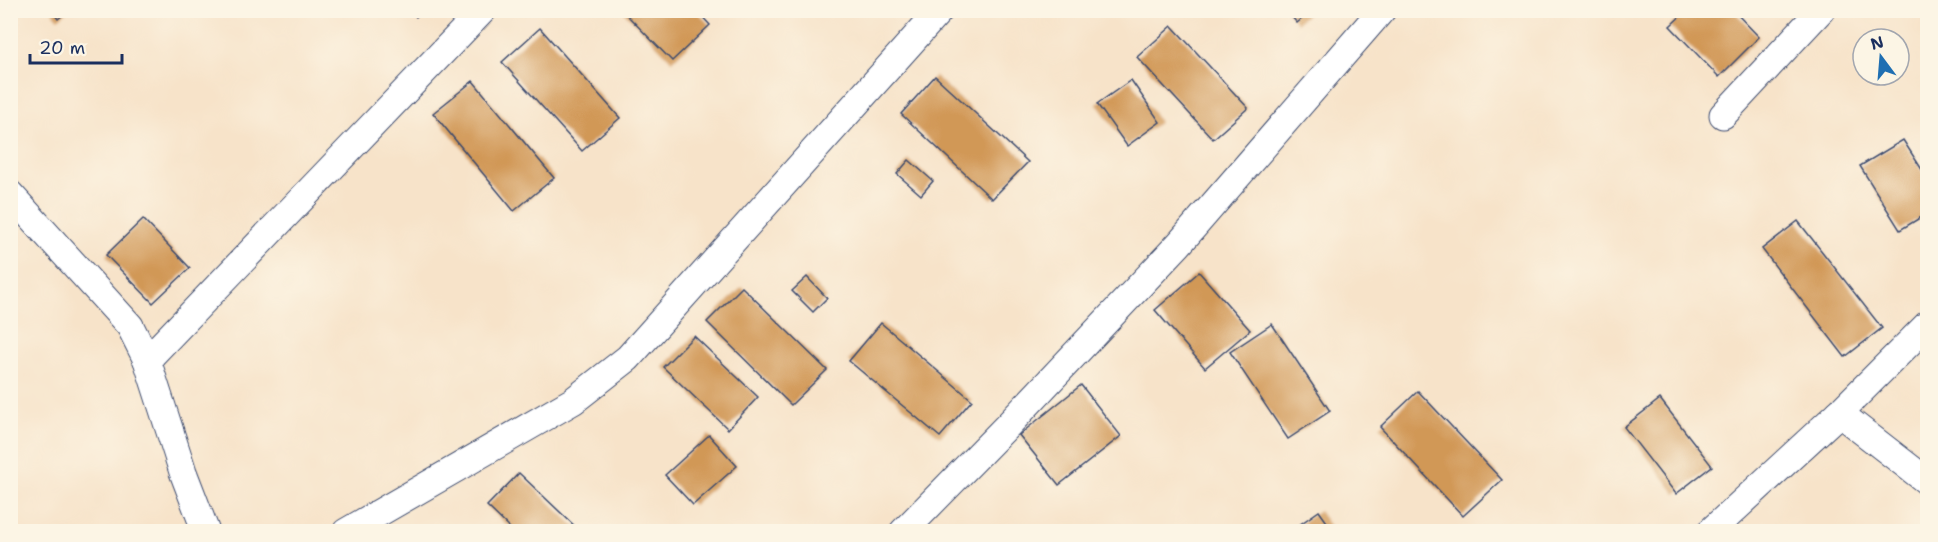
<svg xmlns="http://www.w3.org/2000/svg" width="1938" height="542" viewBox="0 0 1938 542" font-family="'Shantell Sans',sans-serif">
<rect width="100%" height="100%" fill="#fcf5e5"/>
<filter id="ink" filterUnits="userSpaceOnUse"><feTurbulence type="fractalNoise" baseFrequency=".0167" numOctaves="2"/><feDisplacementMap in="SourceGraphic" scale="12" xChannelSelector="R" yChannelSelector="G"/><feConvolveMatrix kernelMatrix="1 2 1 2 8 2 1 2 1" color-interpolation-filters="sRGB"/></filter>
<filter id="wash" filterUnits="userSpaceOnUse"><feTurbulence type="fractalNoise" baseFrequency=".008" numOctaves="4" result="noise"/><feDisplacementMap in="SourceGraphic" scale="24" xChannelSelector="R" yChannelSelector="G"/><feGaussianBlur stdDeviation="1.35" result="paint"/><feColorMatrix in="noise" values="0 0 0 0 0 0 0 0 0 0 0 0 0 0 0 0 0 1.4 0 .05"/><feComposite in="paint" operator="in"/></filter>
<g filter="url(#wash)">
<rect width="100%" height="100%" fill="#f7e3c9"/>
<g id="blocks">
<g fill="#d19856">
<polygon points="51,10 69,10 58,19"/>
<polygon points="410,10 423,10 416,17"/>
<polygon points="622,10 696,10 710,25 672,61"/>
<polygon points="1286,10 1312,10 1297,23"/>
<polygon points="1687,10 1733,10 1759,37 1719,77 1670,26"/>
<polygon points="1172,26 1248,108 1213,139 1137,57"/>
<polygon points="540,28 620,118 582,151 502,62"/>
<polygon points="935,76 1028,162 992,199 901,114"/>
<polygon points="1131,80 1160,122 1127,146 1097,104"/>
<polygon points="473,81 554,178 514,211 433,113"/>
<polygon points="1903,140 1928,179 1928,213 1900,230 1860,166"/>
<polygon points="909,160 933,181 921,195 897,174"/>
<polygon points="143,219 190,268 153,303 106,255"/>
<polygon points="1798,221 1882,328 1845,357 1762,249"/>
<polygon points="1199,272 1250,330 1205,368 1155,310"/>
<polygon points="807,277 827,298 813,312 792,291"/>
<polygon points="742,287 827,370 791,405 707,322"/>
<polygon points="881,323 972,400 940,437 849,361"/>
<polygon points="1272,324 1330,411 1288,439 1230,352"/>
<polygon points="694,336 758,397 728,429 663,367"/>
<polygon points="1081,385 1121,436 1059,485 1019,435"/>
<polygon points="1418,391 1502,480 1463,516 1380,427"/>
<polygon points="1660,399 1712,466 1676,494 1624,427"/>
<polygon points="709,435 737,466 693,505 665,475"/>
<polygon points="519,473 581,532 514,532 487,506"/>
<polygon points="1319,511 1334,532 1289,532"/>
</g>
</g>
</g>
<g filter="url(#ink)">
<use href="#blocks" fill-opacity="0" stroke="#3c4a6e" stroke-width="1.5"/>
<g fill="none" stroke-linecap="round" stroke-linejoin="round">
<g stroke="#3c4a6e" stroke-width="29">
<g id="minor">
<polyline points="1723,115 1821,10"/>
<polyline points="10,194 130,326 147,360 183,472 206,532"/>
<polyline points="147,360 483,10"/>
<polyline points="1839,413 1928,482"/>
<polyline points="346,532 573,401 628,358 940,10"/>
<polyline points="903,532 1008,425 1179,244 1382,10"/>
<polyline points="1710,532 1839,413 1928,324"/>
</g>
</g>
<use href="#minor" stroke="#fff" stroke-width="27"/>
</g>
</g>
<rect width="1938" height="542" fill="none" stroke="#fcf5e5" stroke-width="36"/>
<g transform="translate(1881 57) rotate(344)"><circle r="28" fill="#fcf5e5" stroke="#a2a6af" stroke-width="1.5"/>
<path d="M0-4.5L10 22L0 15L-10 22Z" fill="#1f6fb2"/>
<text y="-9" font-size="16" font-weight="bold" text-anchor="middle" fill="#1b2f5e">N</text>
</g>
<path d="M30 54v9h92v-9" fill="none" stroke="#1b2f5e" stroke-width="3"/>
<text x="39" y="54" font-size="18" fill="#1b2f5e" stroke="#fcf5e5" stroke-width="4.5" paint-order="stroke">20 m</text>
</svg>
